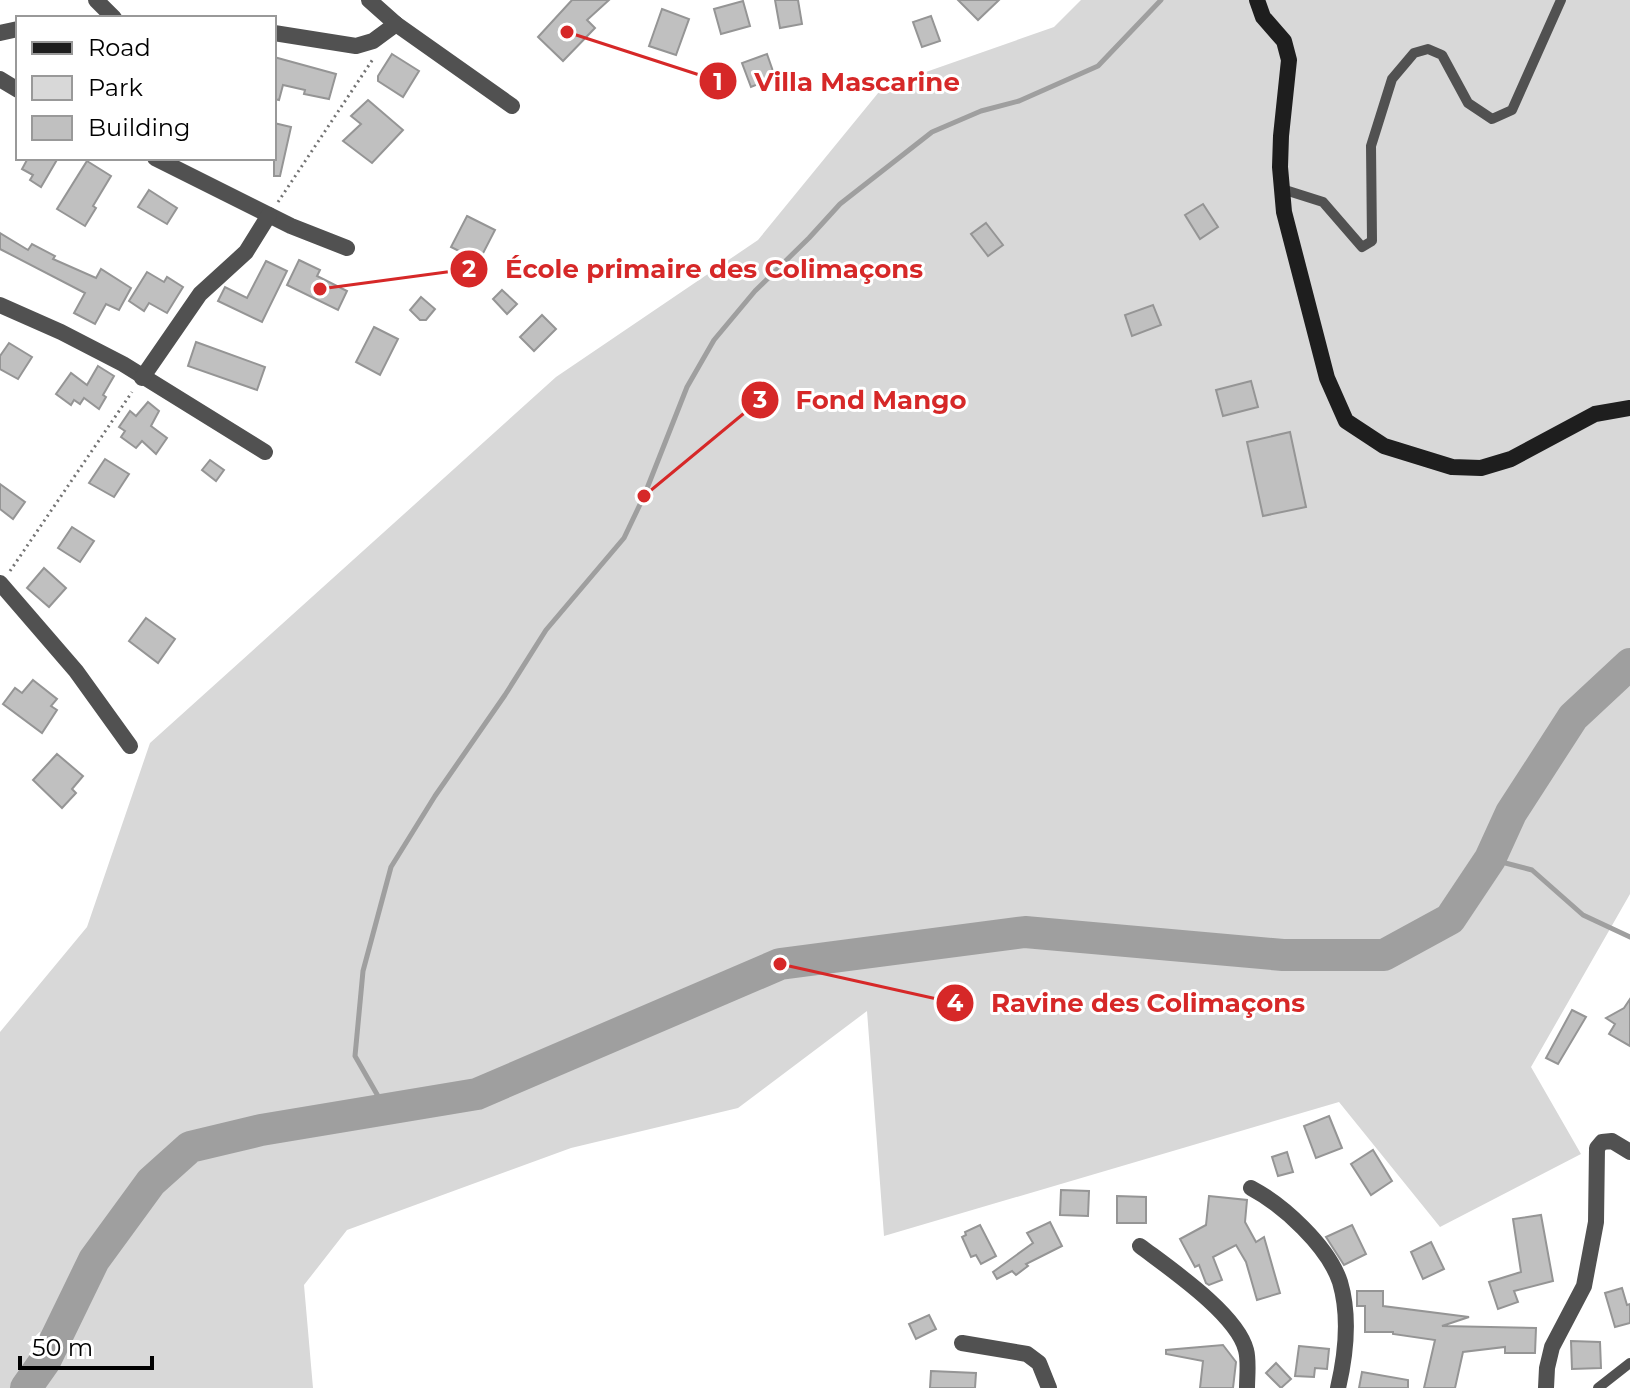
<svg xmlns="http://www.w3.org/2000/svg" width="1630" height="1388" viewBox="0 0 1630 1388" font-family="Montserrat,sans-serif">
<rect width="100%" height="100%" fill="#fff"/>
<polygon fill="#d8d8d8" points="1081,0 1630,0 1630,894 1531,1067 1581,1154 1440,1227 1339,1102 884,1236 867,1011 738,1108 571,1148 347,1230 304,1285 313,1388 0,1388 0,1032 87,927 150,743 556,377 758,240 883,87 1054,27"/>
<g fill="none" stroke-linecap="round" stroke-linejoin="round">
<g stroke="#9f9f9f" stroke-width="5">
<polyline points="1490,859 1532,870 1583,915 1630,937"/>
<polyline points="386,1110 355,1056 363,971 391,867 435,796 505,695 546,630 624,538 644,496 687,387 714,340 755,291 809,238 840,204 932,132 981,111 1019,101 1098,66 1161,0"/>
</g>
<polyline stroke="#9f9f9f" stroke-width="32" points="26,1388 45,1361 94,1260 151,1182 190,1147 261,1130 477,1094 780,964 1025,932 1283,955 1384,955 1450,919 1490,859 1511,813 1573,717 1630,664"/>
</g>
<g fill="#c0c0c0" stroke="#959595" stroke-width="2">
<polygon points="572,0 609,0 587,20 595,28 563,61 538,37"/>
<polygon points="775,0 798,0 802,24 780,28"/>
<polygon points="958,0 999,0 978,20"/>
<polygon points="743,1 750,26 721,34 714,9"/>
<polygon points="662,9 689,19 676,55 649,46"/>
<polygon points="931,16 940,41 922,47 913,22"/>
<polygon points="392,54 419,71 403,97 378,81 378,76"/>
<polygon points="767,54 775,77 751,87 742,63"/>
<polygon points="274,57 336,74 329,99 304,94 305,90 283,85 279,100 274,99"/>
<polygon points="368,100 403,130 372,163 343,141 361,124 351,116"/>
<polygon points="274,123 291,127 280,176 274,176"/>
<polygon points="28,158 58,158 41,187 30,180 33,175 22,169"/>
<polygon points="87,161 111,176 93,206 96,208 85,226 57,209"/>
<polygon points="149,190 177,208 167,224 138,207"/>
<polygon points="1203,204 1218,227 1200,239 1185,215"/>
<polygon points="467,216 495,230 479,261 451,247"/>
<polygon points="986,223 1003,245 988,256 971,234"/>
<polygon points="0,233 28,250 32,244 55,256 53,259 96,278 101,269 131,288 119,310 106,304 95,324 74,313 85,293 0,249"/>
<polygon points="299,260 320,270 317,276 347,291 338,310 287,285"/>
<polygon points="266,261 287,271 262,322 218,301 225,287 247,298"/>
<polygon points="147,272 164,282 167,277 183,287 167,313 149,303 144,311 129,301"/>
<polygon points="502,290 517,304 507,314 493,299"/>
<polygon points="421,297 435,309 426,320 420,320 410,310"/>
<polygon points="1153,305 1161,325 1132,336 1125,315"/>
<polygon points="542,315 556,329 534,351 520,337"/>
<polygon points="374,327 398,339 380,375 356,362"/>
<polygon points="196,342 265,367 257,390 188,366"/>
<polygon points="9,343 32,357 18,379 0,369 0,356"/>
<polygon points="98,366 114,376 103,395 106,397 99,409 84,398 80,404 74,400 71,405 56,394 71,373 87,385"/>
<polygon points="1251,381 1258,407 1223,416 1216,390"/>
<polygon points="148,402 159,411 151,426 167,438 156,454 142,441 136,448 121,437 125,431 119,427 130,411 136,416"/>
<polygon points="1290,432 1306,507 1263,516 1247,442"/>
<polygon points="105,459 129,474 114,497 89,483"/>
<polygon points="210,460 224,470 216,481 202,470"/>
<polygon points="0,484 25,502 13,519 0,509"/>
<polygon points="72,527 94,541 80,562 58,548"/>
<polygon points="44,568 66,588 49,607 27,588"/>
<polygon points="146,618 175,639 158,663 129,641"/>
<polygon points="33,680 57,699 51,706 57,710 42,733 3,704 15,688 22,693"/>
<polygon points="57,754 83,776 72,789 76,793 62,808 33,780"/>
<polygon points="1630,999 1630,1046 1609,1034 1615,1024 1606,1018 1624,1008"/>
<polygon points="1572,1010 1586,1017 1558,1064 1546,1058"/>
<polygon points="1329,1116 1342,1148 1316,1158 1304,1126"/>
<polygon points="1373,1150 1392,1181 1371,1195 1351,1164"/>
<polygon points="1287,1152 1293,1172 1278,1176 1272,1157"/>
<polygon points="1061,1190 1089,1191 1088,1216 1060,1215"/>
<polygon points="1117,1196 1146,1197 1146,1223 1117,1223"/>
<polygon points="1209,1196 1247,1200 1245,1222 1256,1242 1264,1237 1280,1293 1257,1300 1246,1262 1236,1245 1213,1257 1222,1280 1209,1285 1206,1283 1199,1265 1195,1267 1180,1239 1206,1225"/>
<polygon points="1541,1215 1553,1281 1514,1291 1518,1302 1498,1309 1489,1282 1521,1272 1513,1219"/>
<polygon points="1050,1222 1062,1246 1026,1264 1028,1266 1016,1275 1012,1271 997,1279 993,1272 1033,1243 1027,1233"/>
<polygon points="980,1225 996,1256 981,1264 976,1255 971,1257 962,1237 966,1235 965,1232"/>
<polygon points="1352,1225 1366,1254 1344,1265 1326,1237"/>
<polygon points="1431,1242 1444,1269 1423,1279 1411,1252"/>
<polygon points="1622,1288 1627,1305 1630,1304 1630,1323 1615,1327 1605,1293"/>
<polygon points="1357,1291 1383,1291 1383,1306 1469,1317 1442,1326 1536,1328 1535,1353 1505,1353 1505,1347 1463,1352 1455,1388 1424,1388 1435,1340 1393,1334 1393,1332 1365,1332 1365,1306 1357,1306"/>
<polygon points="929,1315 936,1329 916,1339 909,1324"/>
<polygon points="1571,1341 1600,1342 1601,1368 1572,1369"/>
<polygon points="1223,1345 1236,1362 1233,1388 1200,1388 1203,1361 1166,1354 1166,1350"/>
<polygon points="1299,1346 1329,1349 1327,1369 1315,1368 1314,1377 1295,1376"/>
<polygon points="1276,1363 1291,1379 1281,1388 1266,1373"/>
<polygon points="931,1371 976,1373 975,1388 930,1388"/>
<polygon points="1362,1372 1408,1380 1408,1388 1359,1388"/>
</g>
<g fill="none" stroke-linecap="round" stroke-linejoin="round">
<g stroke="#737373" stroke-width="3" stroke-dasharray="2 4" stroke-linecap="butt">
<polyline points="278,202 373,59"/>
<polyline points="10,571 132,392"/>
</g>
<g stroke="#515151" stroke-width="10">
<polyline points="1282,189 1323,202 1362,247 1372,241 1371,146 1392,79 1414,53 1428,49 1442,55 1468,103 1492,119 1512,110 1561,0"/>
<polyline points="1598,1388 1630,1363"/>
</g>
<g stroke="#515151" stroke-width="16">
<polyline points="96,0 114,18"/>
<polyline points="369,0 396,24 512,106"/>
<polyline points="0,33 18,29"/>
<polyline points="274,33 356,46 373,41 396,24"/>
<polyline points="0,79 18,90"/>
<polyline points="155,158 291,226 347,248"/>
<polyline points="0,305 61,332 123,364 265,452"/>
<polyline points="142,378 200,294 246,252 269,215"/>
<polyline points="0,583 76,671 130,746"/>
<path d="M1251,1188c32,17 77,58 89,94 10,34 6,72 -2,106"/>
<path d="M1140,1246c29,22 97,68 106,104 3,11 1,27 1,38"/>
<polyline points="962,1343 1027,1354 1039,1363 1049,1388"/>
<polyline points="1546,1388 1547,1368 1552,1347 1584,1286 1596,1222 1597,1148 1602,1142 1612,1141 1630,1152"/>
</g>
<polyline stroke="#1e1e1e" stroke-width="16" points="1257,0 1263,17 1284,41 1289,60 1281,136 1280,167 1284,212 1327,378 1346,421 1384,446 1452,467 1481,468 1511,459 1595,414 1630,408"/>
</g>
<path fill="none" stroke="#d62828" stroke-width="3" d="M567 32L718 81M320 289L469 269M644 496L760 400M780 964L955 1003"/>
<g fill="#d62828" stroke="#fff" stroke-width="3">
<circle cx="567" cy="32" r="8"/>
<circle cx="320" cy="289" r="8"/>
<circle cx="644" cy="496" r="8"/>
<circle cx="780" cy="964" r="8"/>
<circle cx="718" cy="81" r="20"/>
<circle cx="469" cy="269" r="20"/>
<circle cx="760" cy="400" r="20"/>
<circle cx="955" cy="1003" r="20"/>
</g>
<g font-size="24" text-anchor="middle" font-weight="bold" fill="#fff">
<text x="718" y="90">1</text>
<text x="469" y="277">2</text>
<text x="760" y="408">3</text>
<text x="955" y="1011">4</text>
</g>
<g font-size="26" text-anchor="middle" font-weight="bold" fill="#d62828" stroke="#fff" stroke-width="6" stroke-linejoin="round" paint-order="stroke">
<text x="857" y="91">Villa Mascarine</text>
<text x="714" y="278">École primaire des Colimaçons</text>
<text x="881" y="409">Fond Mango</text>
<text x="1148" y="1012">Ravine des Colimaçons</text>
</g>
<rect x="16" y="16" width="260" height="144" fill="#ffffff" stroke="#999999" stroke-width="2"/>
<rect x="32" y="42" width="40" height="12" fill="#1e1e1e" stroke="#999999" stroke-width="2"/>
<text x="88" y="56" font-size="24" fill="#000000">Road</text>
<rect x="32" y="76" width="40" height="24" fill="#d8d8d8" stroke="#999999" stroke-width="2"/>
<text x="88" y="96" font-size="24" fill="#000000">Park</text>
<rect x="32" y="116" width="40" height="24" fill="#c0c0c0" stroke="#999999" stroke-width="2"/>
<text x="88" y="136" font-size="24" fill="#000000">Building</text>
<path d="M20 1356v12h132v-12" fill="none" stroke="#000000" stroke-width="4"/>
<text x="32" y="1356" font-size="24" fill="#000000" stroke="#ffffff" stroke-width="6" paint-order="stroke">50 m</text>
</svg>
